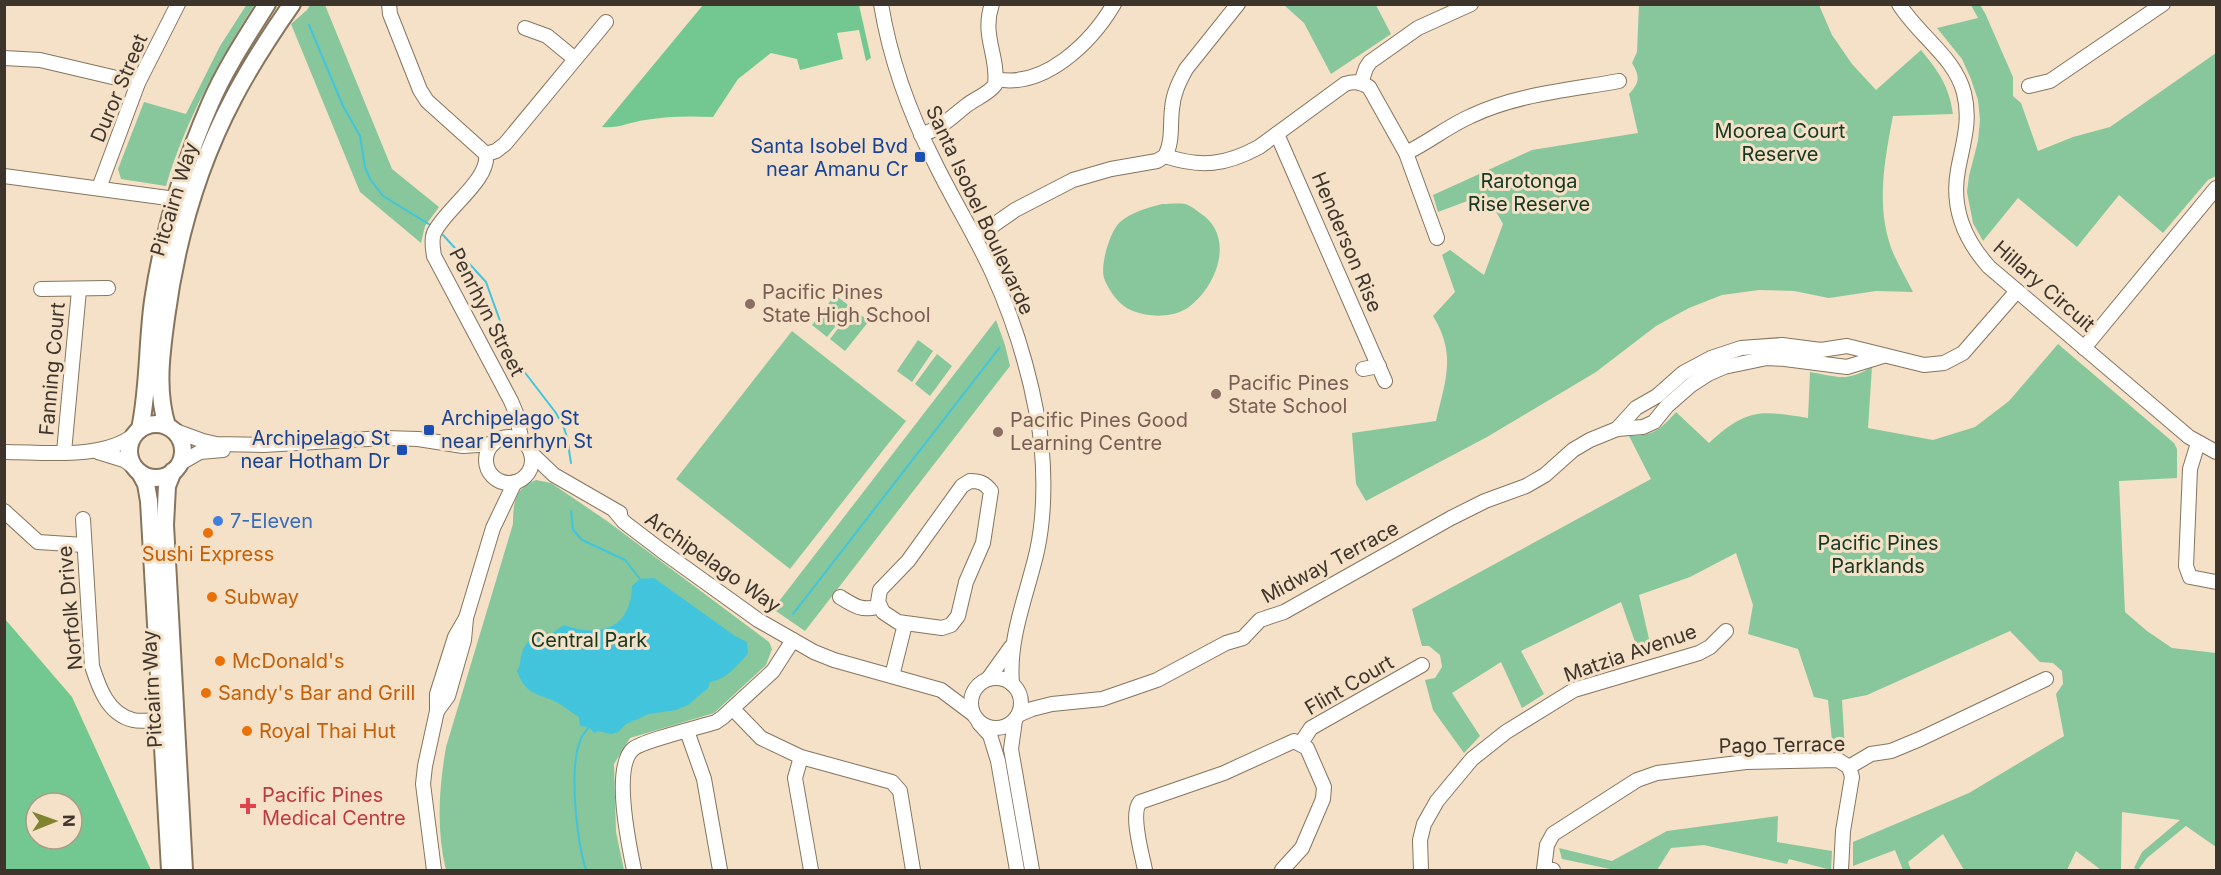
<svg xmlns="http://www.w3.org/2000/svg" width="2221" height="875" viewBox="0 0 2221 875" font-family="Inter,sans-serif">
<rect width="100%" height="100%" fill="#f5e1c7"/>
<g fill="#87c79b">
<path d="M247,4l7,1c-35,56 -69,116 -88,181l-45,-7 -3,-10 26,-67 42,12 34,-68z"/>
<polygon points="310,5 325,5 392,169 439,207 425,226 421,243 360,192 291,24 307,10"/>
<polygon points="1284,5 1376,5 1391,34 1331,74 1304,23"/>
<path d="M1639,5h180l13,30 20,29 24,26 45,-40c18,22 28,36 32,64l-60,2c-9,46 -18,95 1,139 6,13 13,25 19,37l-37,-1 -47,7 -35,-7 -35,-1 -37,5 -33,13 -33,18 -60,46 -109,65 -121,64 -10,-17 -4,-51 84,-12c9,-40 21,-66 -3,-105l22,-24 -13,-37 8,-5 34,25 19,-51 -17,-30 -48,18 -5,-17 99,-45 106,-17 -9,-39c11,-11 11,-18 3,-31l5,-11z"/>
<polygon points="1971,5 1980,5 1985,13 2013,77 2013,96 2021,103 2038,151 2073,137 2110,127 2216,53 2216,176 2208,180 2163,233 2119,195 2077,247 2018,198 1983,241 1973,223 1967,192 1969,176 1978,141 1980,120 1978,100 1971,79 1962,59 1937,28 1978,18"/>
<path d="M1162,204c7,0 16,-1 23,0 5,1 11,6 15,9 37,24 16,76 -14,96 -16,9 -37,8 -53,2 -14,-5 -24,-20 -29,-33 -4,-13 6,-47 16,-56 12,-10 27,-14 42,-18z"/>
<polygon points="835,295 851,307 827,337 812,325"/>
<polygon points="853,309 869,321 845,351 830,339"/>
<polygon points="996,320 1005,345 1010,366 805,631 773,609"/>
<polygon points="792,331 906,421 790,569 676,479"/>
<polygon points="918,340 933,351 912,382 897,371"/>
<path d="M2058,344l116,99 3,6v29l-58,3 6,131 22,19 25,17 44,5v194l-30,-21 -39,32 -9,12 -4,-2 8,-16 38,-32 -58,-8 -1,58h-20l-25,-19 -9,19h-103l-21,-36 -35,28 3,8h-8l-8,-20 -42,16v-24l116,-49 95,-57 -8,-42 7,-10 -1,-13 -9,-8 -13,-1 -30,-31 -143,64 -25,5 3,50 -12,1 -5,-51 -14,-3 -16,-48 -50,-15 5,-29 -17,-52 -46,24 -51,18 13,57 -12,4 -19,-54 -100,49 23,43 -22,14 -21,-46 -49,31 28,43 -16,17 -31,-43 -8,-30 10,-2 7,-11 -2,-12 -11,-9h-7l-10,-37 239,-130 -22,-43c24,0 31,-6 47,-24l33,31c37,-34 51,-33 99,-25l2,-46c29,5 36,10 62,-5l-4,61 65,12 42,-13 34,-26z"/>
<polygon points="937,354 952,366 930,396 915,384"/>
<path d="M536,480l15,3 56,38 162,121 3,7 -6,16 -52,48 -84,25 -16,26 2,68 8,38h-178c-10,-41 -7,-82 0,-123l67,-223c0,-21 2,-36 23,-44z"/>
<polygon points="1778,816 1777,842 1832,851 1831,870 1789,859 1787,864 1704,845 1671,848 1657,870 1615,870 1562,859 1559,848 1612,861 1667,831"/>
</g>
<g fill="#73c891" fill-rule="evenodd">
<path d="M703,5h156l12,53 -5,3 -7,-31 -22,3 6,26 -43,11 -3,-11 -26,-6 -33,26 -25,38c-23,-1 -45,-1 -68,3 -15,2 -27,9 -43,7z"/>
<path d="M5,619l67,78 79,173h-146zM36,803h36v36h-36z"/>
</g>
<path fill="#42c4dd" d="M654,578l81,58 12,6 1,12c-11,11 -21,25 -38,28l-2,6 -20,17 -12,5 -27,4 -23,10 -8,8 -7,2 -13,-3 -4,2 -5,-6 -9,-1 -1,-9c-7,-4 -14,-10 -21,-14 -21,-11 -31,-6 -41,-32 5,-7 2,-10 5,-18 3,-13 17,-22 29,-19l13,-9c35,13 67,4 68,-39l8,-7z"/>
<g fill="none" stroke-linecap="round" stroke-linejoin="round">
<g stroke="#42c4dd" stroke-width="2">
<polyline points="309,25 343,106 360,136 365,167 370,179 383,196 432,226"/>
<polyline points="443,235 486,282 513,357 556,413 564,428 567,437 571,463"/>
<polyline points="571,511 573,530 582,540 625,560 640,579"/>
<polyline points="793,614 1000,347"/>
<path d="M586,870c-9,-29 -18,-103 -5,-131 1,-4 5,-8 8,-12"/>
</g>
<g stroke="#86745d" stroke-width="16">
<g id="minor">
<path d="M389,4l1,10 30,76 7,11 59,53c4,26 -41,55 -52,79 -3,7 -1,16 0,23l77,145 5,12 6,29"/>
<path d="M881,4c9,55 29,110 54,159 18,37 40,72 57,109 21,46 36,94 45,143 8,41 9,95 0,136 -10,44 -29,87 -25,133"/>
<path d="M1899,4c19,31 56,53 65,89 7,28 -1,50 -6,77 -7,38 6,69 31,97l200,170 27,15"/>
<polyline points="525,28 547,36 575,59"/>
<polyline points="4,58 40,60 138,83"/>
<path d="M996,79c48,10 95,-36 118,-75"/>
<polyline points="1361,83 1366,68 1370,62 1418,28 1471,4"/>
<polyline points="2029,86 2050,81 2163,4"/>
<polyline points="1277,134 1385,381"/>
<path d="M921,135c22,-8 28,-16 46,-30 9,-7 20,-10 28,-20 4,-29 -14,-49 -3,-81"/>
<path d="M1406,153c23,-11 42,-27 65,-37 46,-22 99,-26 148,-35"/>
<polyline points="486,154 496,151 505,144 606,22"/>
<path d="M1165,156c36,12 61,9 94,-9l86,-63c10,-3 15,-2 24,3l37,66 31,85"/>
<polyline points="4,176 183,200"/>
<polyline points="99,188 138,83 178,4"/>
<path d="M975,238l40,-28 58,-30 38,-11 46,-8 8,-5c8,-14 5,-31 7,-47 1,-15 7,-27 14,-40l52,-65"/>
<polyline points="41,289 108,288"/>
<polyline points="2084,348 2216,188"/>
<polyline points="1363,369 1379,366"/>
<polyline points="1617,429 1636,408 1657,396 1683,373 1711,358 1741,348 1782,345 1821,350 1847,346 1924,365 1944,363 1963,353 2017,291"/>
<polyline points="173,430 203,441 216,444 263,445 385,438 418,439 463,446 493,444"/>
<circle cx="509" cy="460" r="23"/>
<polyline points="2198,443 2190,469 2186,566 2190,577 2216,582"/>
<path d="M4,452c40,0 98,8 130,-17"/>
<polyline points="64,452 79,290"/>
<polyline points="98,452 124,460 134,467"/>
<polyline points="531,453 554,475 620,513"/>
<polyline points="179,464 200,452 223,450"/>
<path d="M970,481c10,0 15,2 21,10l-8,52 -17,39 -8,34 -7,9 -9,3 -44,-6 -15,-10 -5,-10 2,-12 28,-29 54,-75z"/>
<polyline points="614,510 624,522 662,551 758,620 814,652 834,660 941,690 973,714"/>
<polyline points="4,511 38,542 84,545"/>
<path d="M83,519l9,147c7,22 16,48 41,54 8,2 19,0 28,0"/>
<path d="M840,597c14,9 23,15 40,9"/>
<polyline points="892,676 905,624"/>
<circle cx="996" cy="703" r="25"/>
<polyline points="988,679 1011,647"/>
<polyline points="733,709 761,738 801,757 892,782 900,791 913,870"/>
<polyline points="437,711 448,696 464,640 466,618 493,528 515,482"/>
<polyline points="1018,715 1032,709 1052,704 1102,699 1157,680 1226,643 1243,638 1260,620 1284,612 1451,518 1485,501 1526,486 1545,475 1573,450 1590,440 1617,429 1643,427 1654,422 1667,406 1691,385 1708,374 1724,367 1767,358 1785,359 1847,367 1883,356"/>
<polyline points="1015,720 1011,749 1032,870"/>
<polyline points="979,723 990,735 998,761 1017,870"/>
<polyline points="687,731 704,779 720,870"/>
<polyline points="1301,743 1311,728 1422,665"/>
<polyline points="801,757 795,778 811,870"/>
<polyline points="434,870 423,784 425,766 437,711 437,694 455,637 466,618"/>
<path d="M634,870c-5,-25 -22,-102 -1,-121 9,-8 67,-22 83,-27l7,-5 50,-46 20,-31"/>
<path d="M1145,870c-3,-16 -15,-56 -5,-68l84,-29 70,-32 13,7 17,39 -1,12 -21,49 -20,22"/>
<polyline points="1421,870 1420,840 1424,824 1437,801 1472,759 1506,732 1574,690 1699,653 1710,647 1726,631"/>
<polyline points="1553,870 1544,869 1547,845 1553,834 1637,780 1657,773 1746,762 1838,760 1849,767 1871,754 1891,751 1920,739 2046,679"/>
<polyline points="1841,870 1843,831 1852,777 1849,767"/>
</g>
</g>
<g stroke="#86745d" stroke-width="20">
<g id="major">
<circle cx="156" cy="451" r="27"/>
<path d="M167,426c-11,-35 -6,-72 -1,-108 10,-76 32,-153 68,-221 17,-32 37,-63 58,-93"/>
<path d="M140,429c9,-42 7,-85 13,-128 10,-67 30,-135 57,-197 15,-35 37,-68 57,-100"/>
<polyline points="173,471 167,486 165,525 184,870"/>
<polyline points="140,473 146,484 149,501 170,870"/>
</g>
</g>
<use href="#minor" stroke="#fff" stroke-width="14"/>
<use href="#major" stroke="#fff" stroke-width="16"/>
</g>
<g fill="#1a4fb4" stroke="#f5e1c7" stroke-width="2">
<rect x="914" y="151" width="12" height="12" rx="3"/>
<rect x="423" y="424" width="12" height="12" rx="3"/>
<rect x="396" y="444" width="12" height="12" rx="3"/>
</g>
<g fill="#8d6e63" stroke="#f5e1c7" stroke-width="2">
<circle cx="750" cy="304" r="6"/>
<circle cx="1216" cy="394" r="6"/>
<circle cx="998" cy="432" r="6"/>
</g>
<circle fill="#3f7fe0" stroke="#f5e1c7" stroke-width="2" cx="218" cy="521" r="6"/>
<g fill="#e8710a" stroke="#f5e1c7" stroke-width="2">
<circle cx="208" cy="533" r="6"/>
<circle cx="212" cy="597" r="6"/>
<circle cx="220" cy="661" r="6"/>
<circle cx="206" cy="693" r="6"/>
<circle cx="247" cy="731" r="6"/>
</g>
<path fill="#e0444e" stroke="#f5e1c7" stroke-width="2" d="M245 797h6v6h6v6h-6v6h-6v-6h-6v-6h6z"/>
<g text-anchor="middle" stroke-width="6" stroke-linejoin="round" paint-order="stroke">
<g font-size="20" fill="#3d352b" stroke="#f5e1c7">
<text transform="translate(119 88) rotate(-67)" y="7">Duror Street</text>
<text transform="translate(174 199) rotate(-73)" y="7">Pitcairn Way</text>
<text transform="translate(980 210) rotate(65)" y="7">Santa Isobel Boulevarde</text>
<text transform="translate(1347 242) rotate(67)" y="7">Henderson Rise</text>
<text transform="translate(2044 286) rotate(41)" y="7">Hillary Circuit</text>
<text transform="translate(487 312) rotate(63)" y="7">Penrhyn Street</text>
<text transform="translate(52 369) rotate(-85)" y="7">Fanning Court</text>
<text transform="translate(713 562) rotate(35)" y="7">Archipelago Way</text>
<text transform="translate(1330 562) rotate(-28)" y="7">Midway Terrace</text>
<text transform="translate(70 608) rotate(-95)" y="7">Norfolk Drive</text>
<text transform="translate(1630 653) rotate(-19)" y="7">Matzia Avenue</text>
<text transform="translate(1349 685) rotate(-30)" y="7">Flint Court</text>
<text transform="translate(152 689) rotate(-93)" y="7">Pitcairn Way</text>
<text transform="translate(1782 745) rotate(-1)" y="7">Pago Terrace</text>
</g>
<g font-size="20" fill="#143822" stroke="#f5e1c7">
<text x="1780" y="138">Moorea Court<tspan x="1780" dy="23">Reserve</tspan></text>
<text x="1529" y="188">Rarotonga<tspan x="1529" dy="23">Rise Reserve</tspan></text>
<text x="1878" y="550">Pacific Pines<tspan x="1878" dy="23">Parklands</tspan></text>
<text x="589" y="647">Central Park</text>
</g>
<g font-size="20" fill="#164399" stroke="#f5e1c7" text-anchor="end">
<text x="908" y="153">Santa Isobel Bvd<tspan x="908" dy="23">near Amanu Cr</tspan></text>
<text x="441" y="425" text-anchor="start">Archipelago St<tspan x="441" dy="23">near Penrhyn St</tspan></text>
<text x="390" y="445">Archipelago St<tspan x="390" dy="23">near Hotham Dr</tspan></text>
</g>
<g font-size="20" fill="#785e54" stroke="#f5e1c7" text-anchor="start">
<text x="762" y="299">Pacific Pines<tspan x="762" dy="23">State High School</tspan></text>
<text x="1228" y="390">Pacific Pines<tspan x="1228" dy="23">State School</tspan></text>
<text x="1010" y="427">Pacific Pines Good<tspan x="1010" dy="23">Learning Centre</tspan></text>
</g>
<g font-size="20" fill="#366cbe" stroke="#f5e1c7" text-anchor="start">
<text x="230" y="528">7-Eleven</text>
</g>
<g font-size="20" fill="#c56008" stroke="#f5e1c7" text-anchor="start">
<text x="208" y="561" text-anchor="middle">Sushi Express</text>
<text x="224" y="604">Subway</text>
<text x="232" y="668">McDonald's</text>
<text x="218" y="700">Sandy's Bar and Grill</text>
<text x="259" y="738">Royal Thai Hut</text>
</g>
<g font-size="20" fill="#be3a42" stroke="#f5e1c7" text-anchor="start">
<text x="262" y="802">Pacific Pines<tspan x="262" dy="23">Medical Centre</tspan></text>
</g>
</g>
<rect width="2221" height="875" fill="none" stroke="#3d352b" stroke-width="12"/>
<g transform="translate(54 821) rotate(89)"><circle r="28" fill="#f5e1c7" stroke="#ab9c89" stroke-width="1.5"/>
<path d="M0-4.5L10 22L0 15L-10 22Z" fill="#80842f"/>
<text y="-9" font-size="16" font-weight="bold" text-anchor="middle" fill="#3d352b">N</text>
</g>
</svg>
